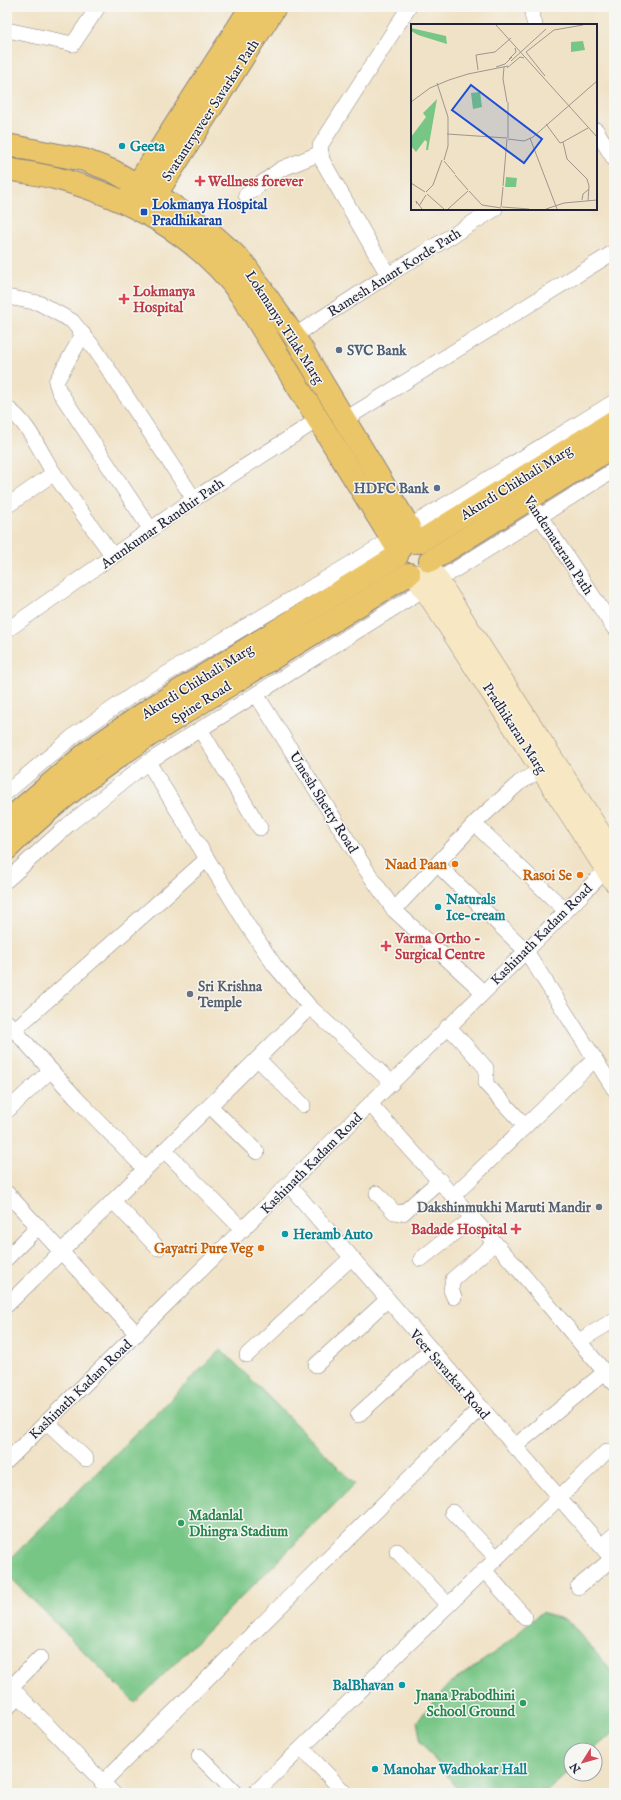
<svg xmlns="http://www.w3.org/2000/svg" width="621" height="1800" viewBox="0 0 621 1800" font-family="'IM FELL English',serif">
<rect width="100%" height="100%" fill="#f6f6f2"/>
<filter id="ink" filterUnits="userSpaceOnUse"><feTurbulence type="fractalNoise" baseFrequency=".025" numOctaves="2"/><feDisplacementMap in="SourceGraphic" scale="8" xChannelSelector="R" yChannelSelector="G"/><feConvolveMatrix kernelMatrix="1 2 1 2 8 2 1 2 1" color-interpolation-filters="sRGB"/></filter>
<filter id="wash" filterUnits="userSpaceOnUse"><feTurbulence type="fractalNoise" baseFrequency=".012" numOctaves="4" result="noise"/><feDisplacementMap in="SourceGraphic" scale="16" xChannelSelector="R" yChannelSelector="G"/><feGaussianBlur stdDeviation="0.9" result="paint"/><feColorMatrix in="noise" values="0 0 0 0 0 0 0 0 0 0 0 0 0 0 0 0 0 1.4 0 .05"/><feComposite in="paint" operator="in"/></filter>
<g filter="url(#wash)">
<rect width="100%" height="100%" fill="#f0e2c6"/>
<g fill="#78c686" stroke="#4d7460">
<polygon points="221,1349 355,1484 135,1703 7,1574 7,1562"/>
<polygon points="542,1612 568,1621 605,1663 614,1675 614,1732 593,1750 571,1750 571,1770 545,1793 461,1793 421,1742 417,1721 448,1685 501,1648"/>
</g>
</g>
<g filter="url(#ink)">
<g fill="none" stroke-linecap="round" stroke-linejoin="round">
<g stroke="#898280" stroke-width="16">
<g id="street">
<polyline points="534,7 532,15 535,25"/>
<polyline points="7,30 73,44 98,7"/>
<polyline points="596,130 614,159"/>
<polyline points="246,195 281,169 321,153"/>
<polyline points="388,275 322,160 320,146 409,7"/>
<polyline points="7,297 39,303 72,321 95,349 194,499"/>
<polyline points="83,334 56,382 59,391 151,530"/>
<polyline points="294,336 388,275 495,209"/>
<path d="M7,408c21,14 33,43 46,64 19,28 40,56 60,84"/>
<polyline points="344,420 614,252"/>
<polyline points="7,506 54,473"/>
<polyline points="535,509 614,628"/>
<polyline points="7,630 194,499 319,419"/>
<polyline points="256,694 367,871 394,910 483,992"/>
<polyline points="200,729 260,828"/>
<polyline points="148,762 248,926 275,966 310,1007 392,1083"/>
<polyline points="7,792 76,734 141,689 392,539 409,527 614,402"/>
<polyline points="482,831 566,911"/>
<polyline points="443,870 526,951 614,1089"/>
<polyline points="7,880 68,825 148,762 614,470"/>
<polyline points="394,910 477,821 519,783 542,769"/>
<polyline points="7,1022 76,1098 145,1169"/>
<polyline points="448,1026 486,1068 486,1084 525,1126"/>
<polyline points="14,1030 207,859"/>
<polyline points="258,1059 303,1105"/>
<polyline points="370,1104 513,1263 614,1383"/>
<polyline points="210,1106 257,1152"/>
<polyline points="7,1111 51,1070"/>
<polyline points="164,1150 243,1230"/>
<polyline points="289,1185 614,1561"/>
<polyline points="7,1193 137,1334"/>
<polyline points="377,1193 394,1212 403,1213 440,1180"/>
<polyline points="453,1196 595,1059"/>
<polyline points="113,1201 158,1248"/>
<polyline points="7,1258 39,1226"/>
<polyline points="421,1259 473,1218"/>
<polyline points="454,1297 451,1290 453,1279 495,1243"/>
<polyline points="7,1305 310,1007"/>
<polyline points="579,1341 614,1320"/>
<polyline points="247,1355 351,1258"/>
<polyline points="316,1365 387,1300"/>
<polyline points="358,1415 430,1350"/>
<polyline points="47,1422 86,1459"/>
<polyline points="514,1447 605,1372"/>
<path d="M7,1461c173,-170 345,-341 519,-510 29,-28 58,-59 87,-88"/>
<polyline points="452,1512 496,1557"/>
<polyline points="601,1546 614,1535"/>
<polyline points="397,1551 448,1605"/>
<polyline points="484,1570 525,1617"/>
<polyline points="578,1587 612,1559"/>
<polyline points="7,1683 113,1793"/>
<polyline points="11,1687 40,1658"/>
<polyline points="7,1708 19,1696"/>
<polyline points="302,1748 345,1793"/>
<polyline points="199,1756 236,1793"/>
<polyline points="102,1783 480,1408"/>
<polyline points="255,1793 607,1451"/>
</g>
</g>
<g stroke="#898280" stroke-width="22">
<g id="secondary">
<polyline points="429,566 614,854"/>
<polyline points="415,575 614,882"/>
</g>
</g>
<g stroke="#898280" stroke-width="24">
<g id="primary">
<polyline points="7,145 84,160 113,171 169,203 205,228 230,250 245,265 294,336 409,527 413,542"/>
<path d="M7,169c16,3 32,5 48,9 74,19 145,58 189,121l155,252"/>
<polyline points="130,196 251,7"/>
<polyline points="148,207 275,7"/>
<polyline points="419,542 614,421"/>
<polyline points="430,561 614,446"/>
<polyline points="7,821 89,751 153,707 397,556"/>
<path d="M7,849c69,-69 151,-121 234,-171 56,-35 112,-69 168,-104"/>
</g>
</g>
<use href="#street" stroke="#fff" stroke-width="15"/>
<use href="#secondary" stroke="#f7e8c3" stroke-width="21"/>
<use href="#primary" stroke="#ebc669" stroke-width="22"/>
</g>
</g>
<g fill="#0f9aa8" stroke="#f6f6f2" stroke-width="1.5">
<circle cx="122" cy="146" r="4"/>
<circle cx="438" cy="907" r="4"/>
<circle cx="285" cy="1234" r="4"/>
<circle cx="402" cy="1685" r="4"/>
<circle cx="375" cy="1769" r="4"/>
</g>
<g fill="#e0444e" stroke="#f6f6f2" stroke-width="1.5">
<path d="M198 175h4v4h4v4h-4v4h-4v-4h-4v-4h4z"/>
<path d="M122 293h4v4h4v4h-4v4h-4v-4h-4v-4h4z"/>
<path d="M384 940h4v4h4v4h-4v4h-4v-4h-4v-4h4z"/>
<path d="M514 1223h4v4h4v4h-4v4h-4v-4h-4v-4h4z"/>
</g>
<rect fill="#1a4fb4" stroke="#f6f6f2" stroke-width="1.5" x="140" y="208" width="8" height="8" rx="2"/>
<g fill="#5c6f8a" stroke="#f6f6f2" stroke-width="1.5">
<circle cx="339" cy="350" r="4"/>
<circle cx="437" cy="488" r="4"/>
</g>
<g fill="#e8710a" stroke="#f6f6f2" stroke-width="1.5">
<circle cx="455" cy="864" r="4"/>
<circle cx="580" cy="875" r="4"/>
<circle cx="261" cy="1248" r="4"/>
</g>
<g fill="#6b7280" stroke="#f6f6f2" stroke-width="1.5">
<circle cx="190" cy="994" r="4"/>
<circle cx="599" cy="1207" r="4"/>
</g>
<g fill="#2e9e5b" stroke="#f6f6f2" stroke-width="1.5">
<circle cx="181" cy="1523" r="4"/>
<circle cx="523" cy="1703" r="4"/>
</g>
<g text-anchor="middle" stroke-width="3" stroke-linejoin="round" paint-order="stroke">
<g font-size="14" fill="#22223b" stroke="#f6f6f2">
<text transform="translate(210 110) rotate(-57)" y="5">Svatantryaveer Savarkar Path</text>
<text transform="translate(394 272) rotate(-32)" y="5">Ramesh Anant Korde Path</text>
<text transform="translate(285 327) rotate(57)" y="5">Lokmanya Tilak Marg</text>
<text transform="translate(516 482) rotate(-32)" y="5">Akurdi Chikhali Marg</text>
<text transform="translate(162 523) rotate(-35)" y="5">Arunkumar Randhir Path</text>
<text transform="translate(559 545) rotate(57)" y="5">Vandemataram Path</text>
<text transform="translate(197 681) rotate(-32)" y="5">Akurdi Chikhali Marg</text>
<text transform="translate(201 702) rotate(-32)" y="5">Spine Road</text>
<text transform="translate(515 728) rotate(57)" y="5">Pradhikaran Marg</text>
<text transform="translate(324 802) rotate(58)" y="5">Umesh Shetty Road</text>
<text transform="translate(541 934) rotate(-45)" y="5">Kashinath Kadam Road</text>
<text transform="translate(311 1163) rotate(-45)" y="5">Kashinath Kadam Road</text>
<text transform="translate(450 1374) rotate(49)" y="5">Veer Savarkar Road</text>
<text transform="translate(80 1389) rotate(-44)" y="5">Kashinath Kadam Road</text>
</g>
<g font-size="14" font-weight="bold" fill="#0d838f" stroke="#f6f6f2" text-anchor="start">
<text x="130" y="151">Geeta</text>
<text x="446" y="904">Naturals<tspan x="446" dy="16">Ice-cream</tspan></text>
<text x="293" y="1239">Heramb Auto</text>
<text x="394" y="1690" text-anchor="end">BalBhavan</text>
<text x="383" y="1774">Manohar Wadhokar Hall</text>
</g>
<g font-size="14" font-weight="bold" fill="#be3a42" stroke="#f6f6f2" text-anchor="start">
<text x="208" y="186">Wellness forever</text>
<text x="133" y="296">Lokmanya<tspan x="133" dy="16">Hospital</tspan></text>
<text x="395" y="943">Varma Ortho -<tspan x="395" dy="16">Surgical Centre</tspan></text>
<text x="507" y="1234" text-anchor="end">Badade Hospital</text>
</g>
<g font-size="14" font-weight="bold" fill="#164399" stroke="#f6f6f2" text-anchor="start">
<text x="152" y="209">Lokmanya Hospital<tspan x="152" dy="16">Pradhikaran</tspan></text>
</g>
<g font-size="14" font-weight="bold" fill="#4e5e75" stroke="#f6f6f2" text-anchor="start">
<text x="347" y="355">SVC Bank</text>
<text x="429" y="493" text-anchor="end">HDFC Bank</text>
</g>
<g font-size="14" font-weight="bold" fill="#c56008" stroke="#f6f6f2" text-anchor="end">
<text x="447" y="869">Naad Paan</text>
<text x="572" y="880">Rasoi Se</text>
<text x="253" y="1253">Gayatri Pure Veg</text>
</g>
<g font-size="14" font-weight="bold" fill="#5b616d" stroke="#f6f6f2" text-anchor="start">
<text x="198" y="991">Sri Krishna<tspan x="198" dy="16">Temple</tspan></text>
<text x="591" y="1212" text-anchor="end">Dakshinmukhi Maruti Mandir</text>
</g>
<g font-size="14" font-weight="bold" fill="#27864d" stroke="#f6f6f2" text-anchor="start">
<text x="189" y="1520">Madanlal<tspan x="189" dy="16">Dhingra Stadium</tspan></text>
<text x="515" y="1700" text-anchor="end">Jnana Prabodhini<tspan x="515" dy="16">School Ground</tspan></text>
</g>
</g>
<g transform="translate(411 24)">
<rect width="186" height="186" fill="#f0e2c6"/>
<path d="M0,4l35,8 1,8 -29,-9 -7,-4zM172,17l2,9 -14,2v-10zM69,68l2,15 -9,2 -2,-16zM26,75l-9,51h-2l1,-8 -2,-2 -9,12 -5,-6v-9l15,-20 -3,-4zM95,153l11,1 -1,9h-11z" fill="#78c686"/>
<path fill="none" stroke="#9e958e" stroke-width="1" d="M85,1l101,112M98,35l7,-7 -1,-4M100,37l35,-32M85,43l9,-3 7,-7M93,43l-1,12 4,23M96,44l13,-11 4,1M67,46l-2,-15 19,-3 16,-14M134,52l-19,-24 28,-22 29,-5M26,59l11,34v29l-4,14M0,78l19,-14 19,-8 19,-6 40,-8M97,78v36M135,100l14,19 3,-1M36,110l60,4M119,114l27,71M97,115l16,2 9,-4 64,-56M152,118l4,17 20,20 2,7 -1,15M152,118l25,-14M33,137l11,13M44,151l13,15M0,159l14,9M92,162l4,-47M58,167l13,14 19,3M15,168l7,-7 9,-25M16,170l17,15M171,176l1,-6 6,-5M6,180l-1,-3 6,8M8,182l7,-11M90,183l2,-20M91,183l27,2M37,185l20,-18M135,185l18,-6 33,-3"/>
<path fill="#1d4ed8" fill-opacity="0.15" stroke="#1d4ed8" stroke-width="2" d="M60,61l71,54 -18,24 -72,-53z"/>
<rect width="186" height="186" fill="none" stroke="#22223b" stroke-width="2"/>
</g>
<rect width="621" height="1800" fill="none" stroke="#f6f6f2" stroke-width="24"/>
<g transform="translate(583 1762) rotate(233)"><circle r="19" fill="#f6f6f2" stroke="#a1a1a9"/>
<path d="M0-3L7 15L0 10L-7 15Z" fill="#d1495b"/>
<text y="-6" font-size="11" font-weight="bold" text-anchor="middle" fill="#22223b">N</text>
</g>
</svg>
